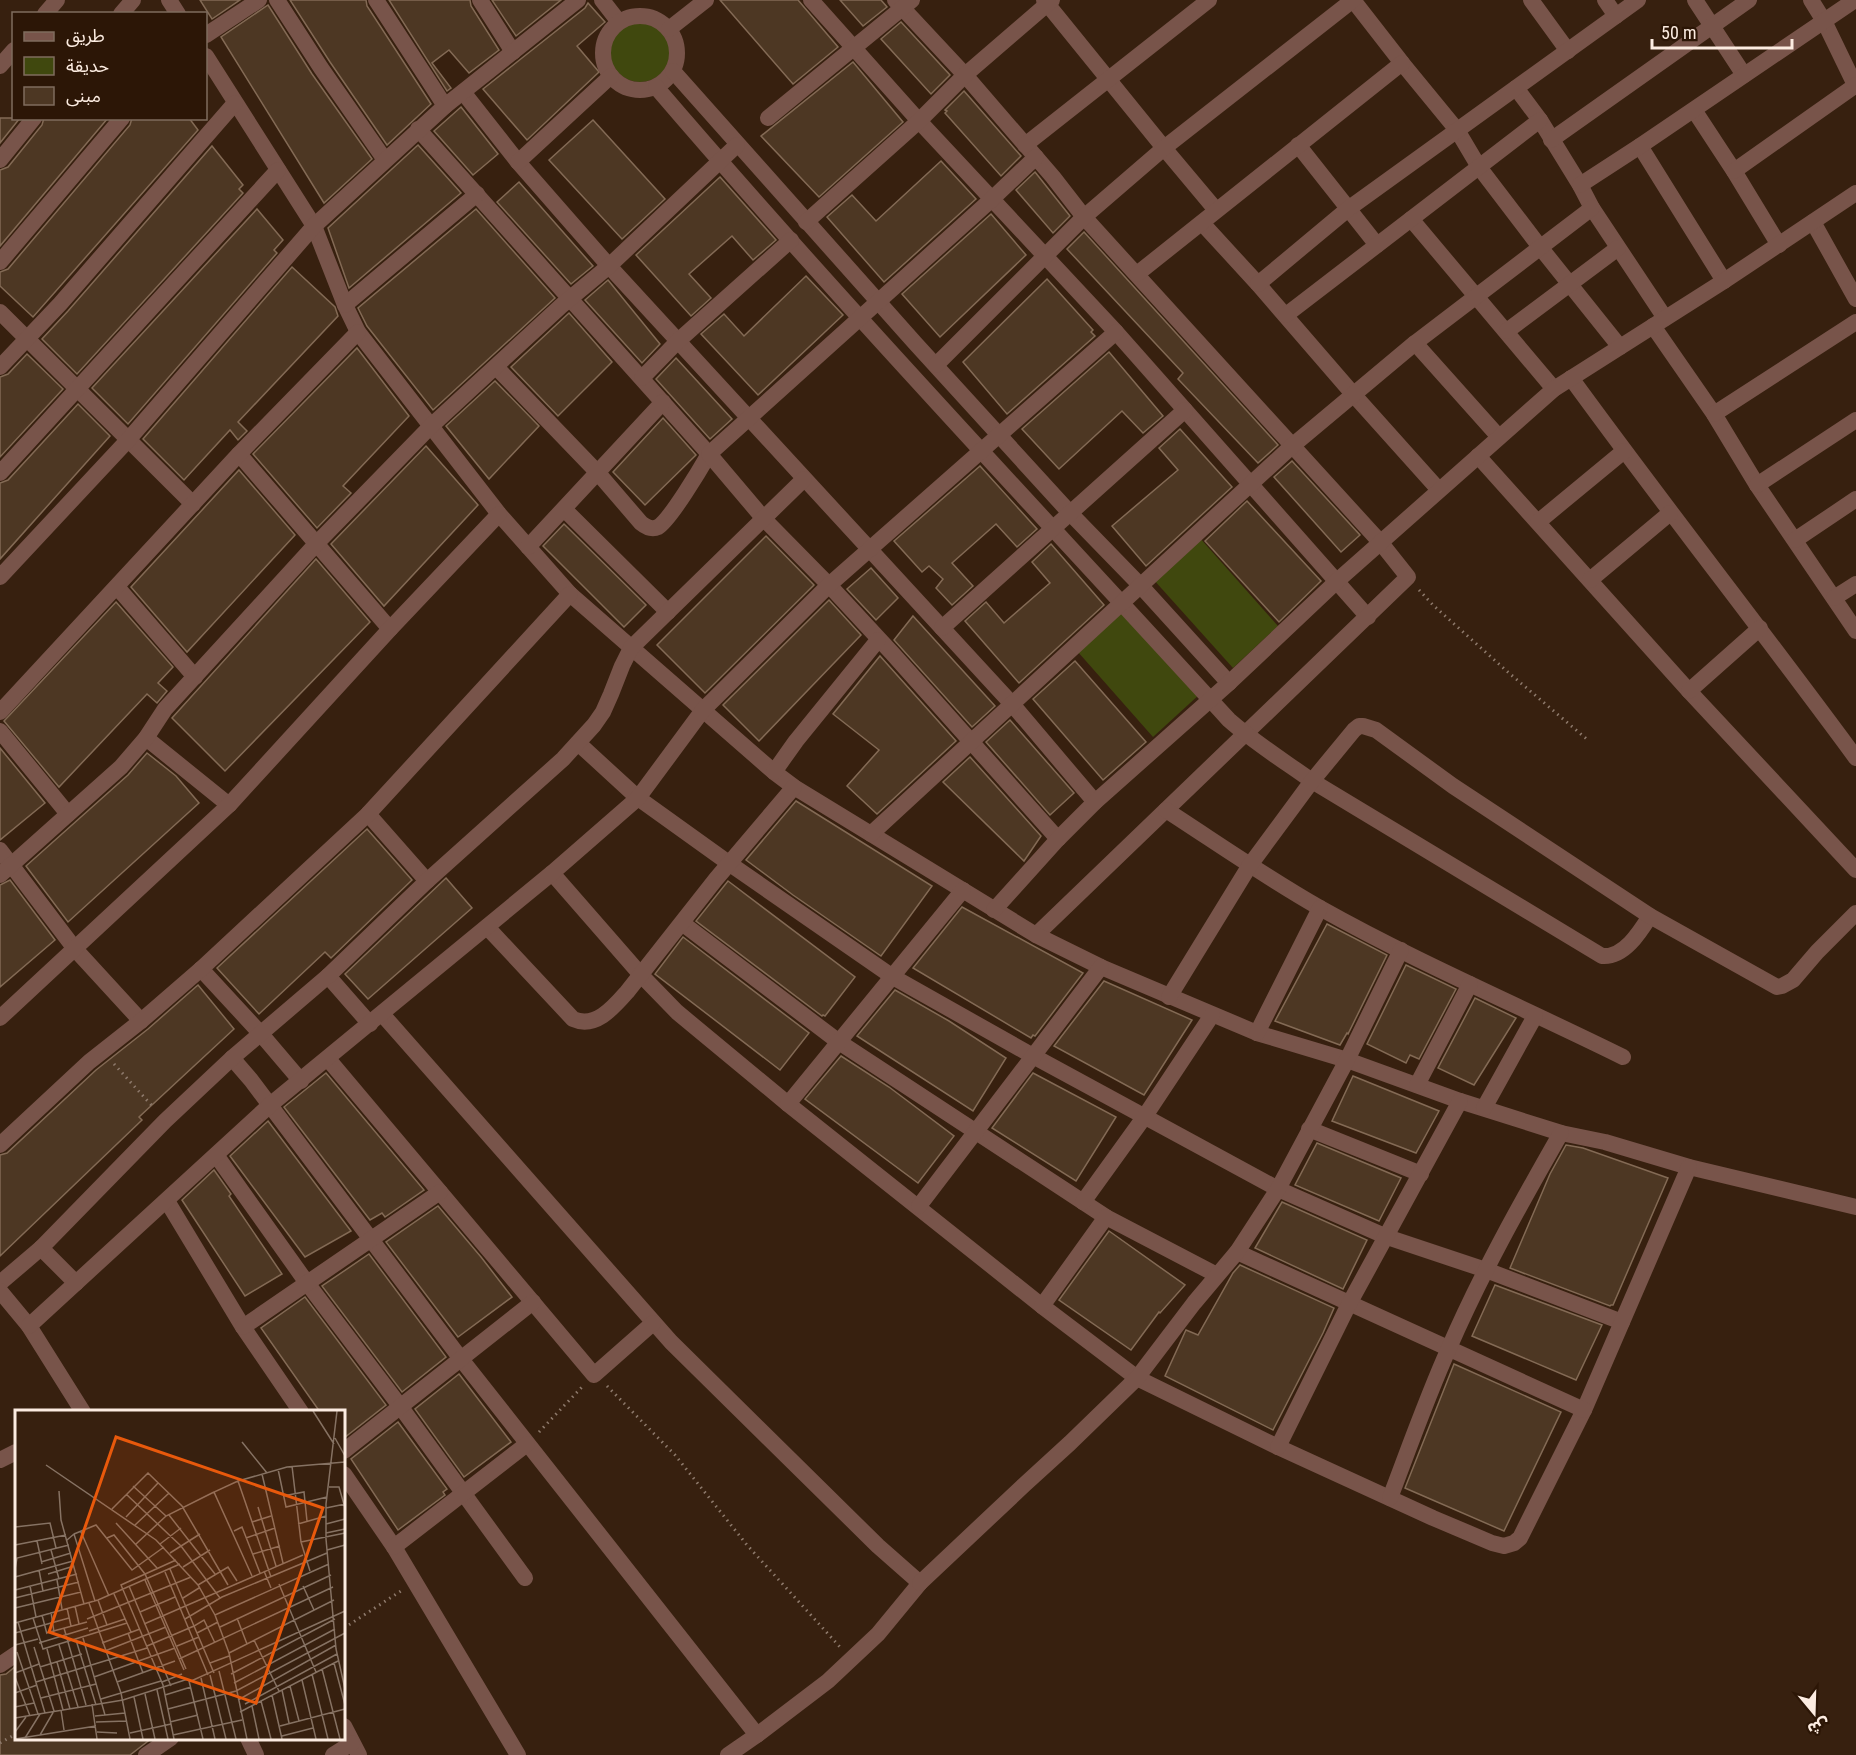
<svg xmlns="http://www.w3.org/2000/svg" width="1856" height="1755" viewBox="0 0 1856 1755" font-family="'Roboto Condensed','Noto Sans Arabic',sans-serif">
<rect width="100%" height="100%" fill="#37200f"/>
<g fill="#40480e">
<circle cx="640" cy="52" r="30"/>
<polygon points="1199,537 1278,626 1233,668 1153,579"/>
<polygon points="1124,611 1201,693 1153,737 1078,652"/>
</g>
<g fill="#4d3723" stroke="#836a55" stroke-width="1.5">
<polygon points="200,0 240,0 212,19"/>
<polygon points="290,0 366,0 367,6 431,104 387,145 330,62"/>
<polygon points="389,0 470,0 471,6 499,50 469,73 449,50 432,63 451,88 447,91"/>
<polygon points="492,0 561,0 516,36"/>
<polygon points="720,0 798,0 838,47 793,84"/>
<polygon points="840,0 881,0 887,7 863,26"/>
<polygon points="588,3 605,22 577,46 599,72 527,140 483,89 585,8"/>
<polygon points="268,5 312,74 372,159 324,203 221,37"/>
<polygon points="901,22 950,75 931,94 881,39"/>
<polygon points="853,62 903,122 819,197 761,136"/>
<polygon points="964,91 1021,156 1001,176 945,113 947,111 945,110"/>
<polygon points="461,107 498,154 473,175 434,131"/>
<polygon points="0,118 20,118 0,143"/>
<polygon points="44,118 108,118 0,246 0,170 8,167 42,125"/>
<polygon points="132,118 189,118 198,130 33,317 0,286 0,272 8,269 130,125"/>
<polygon points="593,120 665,199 622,239 549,160"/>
<polygon points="418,145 461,193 349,288 328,228"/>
<polygon points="212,146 243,185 239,189 243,193 77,374 42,339 68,311"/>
<polygon points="941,161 976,199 884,282 827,217 852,195 876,221"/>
<polygon points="1035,172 1070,216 1053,233 1016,190"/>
<polygon points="720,177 776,240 753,260 732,236 689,274 711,298 691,316 636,255"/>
<polygon points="519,182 593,266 571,284 497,202"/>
<polygon points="257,209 283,240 274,250 277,253 128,424 92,388"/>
<polygon points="476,209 555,298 433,410 367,326 358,308"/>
<polygon points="991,214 1026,255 940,337 902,294"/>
<polygon points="1084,232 1278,445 1258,463 1178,379 1183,373 1067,249"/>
<polygon points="292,267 335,307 338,316 238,422 247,431 238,440 230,430 184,480 143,439"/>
<polygon points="806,276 843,315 758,395 701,334 724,314 744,336"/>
<polygon points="1047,279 1093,330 1091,332 1095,336 1007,414 963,362"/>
<polygon points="608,280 660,344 642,363 585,300"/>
<polygon points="569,313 612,362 558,416 511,367"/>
<polygon points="357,348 409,416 343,486 351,493 317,528 253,454"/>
<polygon points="1109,352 1163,416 1143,433 1122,411 1059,469 1022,429"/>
<polygon points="27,354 63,389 0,457 0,377 8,374"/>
<polygon points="676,358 732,419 710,439 656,379"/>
<polygon points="495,381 539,426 489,479 446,426"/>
<polygon points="78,404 110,436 0,559 0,483 8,480"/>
<polygon points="663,418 696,455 645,505 613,472"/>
<polygon points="1180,429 1232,487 1146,566 1112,526 1178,470 1159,448"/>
<polygon points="426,446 478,505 384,606 331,544"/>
<polygon points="1292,461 1360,535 1341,552 1274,477"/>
<polygon points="980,466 1037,529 1017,547 996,524 952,563 973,586 952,605 936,588 943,579 929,566 922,572 894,541"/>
<polygon points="239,470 295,535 187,652 131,587"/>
<polygon points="1247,501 1321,581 1279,622 1205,541"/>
<polygon points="564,524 646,605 624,627 543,546"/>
<polygon points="766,536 814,585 705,693 657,645"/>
<polygon points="1051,544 1104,605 1019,683 965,621 986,602 1004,623 1050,583 1032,562"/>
<polygon points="316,559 370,622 225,771 172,718"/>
<polygon points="871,568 898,598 876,620 847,589"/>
<polygon points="829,600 861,635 759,741 723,705"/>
<polygon points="116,602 173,667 158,683 167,691 157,703 147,694 59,787 4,721"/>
<polygon points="913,616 995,706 972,727 894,640"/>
<polygon points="880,656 956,741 877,814 847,786 879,750 833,714"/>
<polygon points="1075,661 1146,742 1103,780 1033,699"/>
<polygon points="1010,720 1074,793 1050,815 986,742"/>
<polygon points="0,748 45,803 0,840"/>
<polygon points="147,753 176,776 199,803 68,922 26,866 128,775"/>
<polygon points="970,757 1041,836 1024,861 943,782"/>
<polygon points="796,801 932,886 881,956 793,895 746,860"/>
<polygon points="367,829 412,880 331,958 325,952 259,1014 217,968"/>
<polygon points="446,878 472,908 368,999 345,974"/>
<polygon points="10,880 55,940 0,987 0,885"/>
<polygon points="728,881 855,977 825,1016 823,1015 822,1016 696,921"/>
<polygon points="962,907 1083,973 1035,1036 1033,1035 1031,1038 913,968"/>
<polygon points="1327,924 1387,955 1348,1034 1347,1033 1340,1045 1275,1021"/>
<polygon points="683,937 809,1033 780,1070 655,974"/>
<polygon points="1406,965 1456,989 1419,1059 1410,1055 1406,1063 1367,1044"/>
<polygon points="1104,981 1192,1020 1144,1095 1054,1046"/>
<polygon points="198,985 234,1029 139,1117 142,1120 0,1256 0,1155 7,1153 96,1070 148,1029"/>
<polygon points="895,990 949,1021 1006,1058 973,1111 857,1036"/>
<polygon points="1475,998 1516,1018 1474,1085 1438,1068"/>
<polygon points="841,1056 889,1087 954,1136 918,1183 805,1099"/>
<polygon points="326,1073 424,1190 385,1217 382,1213 370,1220 284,1107"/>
<polygon points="1033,1073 1116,1117 1076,1181 992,1128"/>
<polygon points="1353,1076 1439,1111 1416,1153 1332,1121"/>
<polygon points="268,1121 351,1231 305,1257 230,1156"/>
<polygon points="1317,1143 1401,1178 1379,1221 1295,1185"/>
<polygon points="1566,1145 1583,1148 1668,1178 1613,1305 1611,1305 1610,1306 1510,1268 1550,1174"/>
<polygon points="214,1170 231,1194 229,1196 282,1274 245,1296 182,1200"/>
<polygon points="1282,1202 1367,1240 1343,1289 1255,1248"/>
<polygon points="438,1206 481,1257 512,1297 458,1337 386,1242"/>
<polygon points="1109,1231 1185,1285 1160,1313 1159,1312 1131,1350 1059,1300"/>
<polygon points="369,1254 446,1357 402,1392 322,1286"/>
<polygon points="1240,1265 1334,1308 1323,1333 1273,1430 1165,1376 1185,1332 1186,1330 1198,1335 1233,1273"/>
<polygon points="1495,1285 1602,1325 1576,1380 1472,1336"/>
<polygon points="305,1297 386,1405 344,1438 344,1412 320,1412 261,1328"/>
<polygon points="1454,1364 1561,1412 1504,1531 1405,1488"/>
<polygon points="459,1374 511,1442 464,1477 415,1409"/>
<polygon points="398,1422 447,1489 443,1492 445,1495 398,1530 351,1459"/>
<polygon points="16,1666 16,1738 152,1738 130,1755 0,1755 0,1675 6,1674"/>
</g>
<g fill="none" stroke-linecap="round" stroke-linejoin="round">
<g stroke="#8e7a6c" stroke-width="3" stroke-dasharray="1.5 4.5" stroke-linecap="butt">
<polyline points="1419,590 1433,605 1509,673 1589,741"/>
<polyline points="114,1064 154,1108"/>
<polyline points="607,1386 675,1455 747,1545 840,1647"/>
<polyline points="539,1432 582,1387"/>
<polyline points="344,1628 401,1591"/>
<polyline points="0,1743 16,1734"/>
</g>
<g stroke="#78544a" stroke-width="16">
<polyline points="169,0 178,14"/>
<polyline points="277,0 321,68 385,160"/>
<polyline points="376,0 445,106"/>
<polyline points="480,0 513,52"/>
<polyline points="602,0 619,22"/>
<polyline points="811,0 919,121 1116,332 1368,617"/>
<polyline points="895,0 965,75 1053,177 1084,217 1381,543 1408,577 1036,935"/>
<polyline points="1044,0 1164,148 1216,210"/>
<polyline points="1353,0 1402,63 1457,130 1479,167 1540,247 1620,347"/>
<polyline points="1531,0 1568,51"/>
<polyline points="1605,0 1616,16"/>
<polyline points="1695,0 1744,75"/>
<polyline points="1811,0 1824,21 1856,87"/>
<polyline points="45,14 57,0"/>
<polyline points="121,14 133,0"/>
<circle cx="640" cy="53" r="37"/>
<polyline points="669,29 706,0"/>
<polyline points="206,35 259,0"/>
<polyline points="206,56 314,226 345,305 358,332 499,514 570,594 774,772 794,787 1036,935 1101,967 1257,1033 1347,1060 1460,1101 1561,1133 1605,1142 1689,1167 1856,1207"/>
<polyline points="0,66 14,50"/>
<polyline points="673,71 915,343 1070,513 1140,585 1229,683"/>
<path d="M656,87c185,216 381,423 573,633 26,23 55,41 83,61l290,175c22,2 38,-24 48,-40"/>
<polyline points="1516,88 1540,120 1580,185 1592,208 1665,318"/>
<polyline points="463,92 518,162 609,266 1012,704 1095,802"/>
<polyline points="1694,110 1734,171 1779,245"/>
<polyline points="768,118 912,0"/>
<path d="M418,129l291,325c-8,14 -39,66 -51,73 -6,3 -12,0 -17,-4l-43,-50 -102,-106"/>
<polyline points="1551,140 1749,0"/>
<polyline points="1025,145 1209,0"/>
<polyline points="1298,145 1377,245"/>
<polyline points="1640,146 1724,281"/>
<polyline points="1036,157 992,199 709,454 764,519 829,585 892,653 1058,839"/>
<polyline points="0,160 34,118"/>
<polyline points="518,162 611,76"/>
<polyline points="1734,171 1856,85"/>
<polyline points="1580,185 1640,146 1855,0"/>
<polyline points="1411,219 1554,389"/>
<polyline points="806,222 919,121 965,75 1052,0"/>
<polyline points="1813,222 1856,299"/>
<polyline points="1202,223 1258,284 1353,394 1439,490"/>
<polyline points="0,262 122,118"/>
<polyline points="1137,274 1402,63"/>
<polyline points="1258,284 1348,209 1638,0"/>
<polyline points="345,305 477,194"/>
<polyline points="0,312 193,504"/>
<polyline points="1286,315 1540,120"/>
<polyline points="1653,326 1714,414 1757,485 1856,631"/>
<polyline points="1507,331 1618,248"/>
<polyline points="1415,343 1499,437"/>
<polyline points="936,365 1084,217 1164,148 1353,0"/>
<polyline points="0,367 60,304 235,103"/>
<polyline points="642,378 678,341 791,240"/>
<path d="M1571,378c93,128 191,252 285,380"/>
<polyline points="1714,414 1856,322"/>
<polyline points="239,454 390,629"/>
<polyline points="1478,456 1689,691 1856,870"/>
<polyline points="0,473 278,170"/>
<polyline points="1757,485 1856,420"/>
<polyline points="564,509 668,612"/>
<polyline points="1538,522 1624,451"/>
<polyline points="1795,540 1856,499"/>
<polyline points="528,547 663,402"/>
<polyline points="0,577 128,440 314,226 445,106 578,0"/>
<polyline points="1590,580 1670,513"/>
<polyline points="117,587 195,677"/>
<polyline points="1834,598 1856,584"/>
<polyline points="942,628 1185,410"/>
<polyline points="1689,691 1760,628"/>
<polyline points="0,712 239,454 358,332"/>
<polyline points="0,731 68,814"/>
<polyline points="146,738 229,805"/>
<polyline points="578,743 638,798 730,864 893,977 1033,1056 1278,1189 1387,1237 1486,1270 1622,1322"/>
<polyline points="774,772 796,741 878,640"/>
<path d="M1166,810c51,33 101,68 154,98 98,55 202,99 303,149"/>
<polyline points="368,814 427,881"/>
<polyline points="871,834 1292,446 1415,343 1592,208"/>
<polyline points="0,850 75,949 141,1021"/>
<polyline points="552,873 641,975 677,1012 788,1104 1042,1306 1137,1378 1278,1447 1433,1518 1492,1543 1504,1546 1514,1543 1520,1538 1584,1410 1689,1167"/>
<polyline points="0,875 121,767 146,738 165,709 317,543 430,427 561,306 609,266 737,145"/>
<polyline points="994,910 1058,839 1095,802 1229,683 1337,581 1554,389 1724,281 1856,193"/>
<polyline points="682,923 839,1042 1106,1217 1217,1275"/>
<path d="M487,927l86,92c22,10 40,-11 54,-27l89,-113 78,-92"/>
<polyline points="201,969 261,1034 301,1081"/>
<polyline points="328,976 370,1024"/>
<polyline points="1169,997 1250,865 1312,781 1354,730 1359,726 1363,726 1376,730 1453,786 1650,916 1777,987 1782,986 1793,980 1817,952 1856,913"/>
<polyline points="382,1014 671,1342 878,1546 920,1583 878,1634 828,1681 757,1735"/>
<polyline points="0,1018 229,805 390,629 499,514"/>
<polyline points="1257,1033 1320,908"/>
<polyline points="232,1058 251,1080 461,1359 757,1735 728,1755"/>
<polyline points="328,1059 594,1375 653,1323"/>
<polyline points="1417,1085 1470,984"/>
<polyline points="788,1104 963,890"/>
<polyline points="1484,1108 1535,1016"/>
<polyline points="1309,1129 1421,1174"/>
<polyline points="0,1145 89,1062 141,1021 201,969 368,814 570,594"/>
<polyline points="216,1155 307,1283 400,1406 525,1578"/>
<polyline points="167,1201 243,1327 301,1412"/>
<polyline points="1083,1202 1145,1116 1212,1015"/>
<polyline points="919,1206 1101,967"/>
<polyline points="41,1248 76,1283"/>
<polyline points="1237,1252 1584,1410"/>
<polyline points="0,1283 41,1248 165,1121 232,1058 328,976 427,881 563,759 594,725 603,712 611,694 622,666 631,648 804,479"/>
<polyline points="0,1291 29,1326 83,1412"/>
<polyline points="1042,1306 1106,1217"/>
<polyline points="29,1326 270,1105 552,873 638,798 703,710 829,585 1116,332"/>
<polyline points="243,1327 440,1192"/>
<polyline points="1278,1447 1349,1304 1460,1101"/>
<polyline points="344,1451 533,1302"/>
<polyline points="0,1460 16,1452"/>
<polyline points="344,1474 394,1547 518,1755"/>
<path d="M1390,1498c19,-50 37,-101 59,-150 32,-74 72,-145 112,-215"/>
<polyline points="394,1547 527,1444"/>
<polyline points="920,1583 1024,1485 1070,1443 1137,1378 1194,1303 1237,1252 1278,1189 1347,1060 1401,950"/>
<polyline points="0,1665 16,1654"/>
<polyline points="344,1726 359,1755"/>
<polyline points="248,1738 256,1755"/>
<polyline points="146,1755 171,1738"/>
<polyline points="333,1755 352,1743"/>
</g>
</g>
<g transform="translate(15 1410)">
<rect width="330" height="330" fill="#37200f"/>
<path fill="none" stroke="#867263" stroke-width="1.5" d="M298,1l21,33M322,1l-11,93v35l10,110 9,40M320,28l10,18M227,32l25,31M31,55l110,75 42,45 17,30 14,38 18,86M277,56l9,76 9,29M263,59l8,38 41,-10M247,64l21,89M223,71l-24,11 38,84M118,76l33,30M314,77h10l6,21M44,81l2,29 23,84M111,84l55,52 39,52M268,86l21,-4 3,29M243,97l18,59M311,98l19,-4M97,99l36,-36 34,33 46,79M154,105l46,59M111,107l32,-34M237,112l19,-6M101,113l41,45M283,114l28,-8M311,114l19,-5M120,115l34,-32M0,117l35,-4 6,25M219,121l8,-4 18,46M66,122l28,64M311,123l19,-4M59,124l22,-9 36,45 32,-23M92,128l7,-3 31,39 41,95M231,128l29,-10M52,130l7,-6 21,67M22,131l5,23M286,132l44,-9M121,134l30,-28 48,-24M145,134l21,-16M0,135l51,-10M36,140l8,29M312,140l18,-5M155,143l30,-19M238,144l27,-8M26,152l30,-9M168,157l27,-17M0,159l2,-11 52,-13M24,160l4,21M249,161l7,17M150,162l43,103M33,164l26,-8M0,167l58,-16M256,167l-33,-96 49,-14 58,-5M42,170l5,29M130,170l39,90M264,174l37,88M183,175l30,-18 9,14M15,176l6,31M114,176l42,100M288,176l11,24M0,180l62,-16M99,184l17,38M0,188l64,-16M168,188l16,-10M83,190l9,25M74,193l32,90 9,46M60,196l4,18M0,198l66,-16M52,198l4,18M36,202l3,20M125,202l35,-15M27,205l5,19M200,205l114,-51M18,208l10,31 84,-26M222,208l10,26M72,209l104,-42M170,209l37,-22 105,-44M3,212l27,91M0,213l83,-23 82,-36M129,214l159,-69M205,217l111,-52M49,218l22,77M74,221l36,-12M0,223l54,-15M31,223l41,-11M113,223l15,40M182,223l21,-11M68,228l22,77M61,230l20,65M239,230l25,51M24,233l49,-15M87,233l38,-14M0,235l23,-6M44,235l19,62M132,236l47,-20 -24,-57M162,236l22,-9M19,237l20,64 -14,24M32,239l16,61M90,241l61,-24M2,242l21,62M214,243l105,-53M164,249l154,-72M42,252l13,47M195,253l19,-7M319,253l11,42M25,257l42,-13M307,259l18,70M204,261l17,68M0,263l24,-9M199,263l-20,-47 10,-6 11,23M216,264l104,-55M297,264l16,65M195,265l16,64M0,267l15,39M79,267l81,-29M186,268l14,61M287,270l14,59M174,271l14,58M21,272l111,-34M102,272l58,-21M147,272l20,-8M174,272l156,-71M219,273l101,-54M275,276l9,35M142,280l11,49M267,280l7,33M0,283l22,-8M130,284l10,45M150,285l26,-8M257,285l10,44M119,287l9,42M26,288l55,-14M86,289l60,-18M223,290l98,-55M246,291l10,38M77,294l5,35M230,294l92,-50M237,296l7,33M0,297l19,-4M153,299l68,-18 109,-58M46,300l3,20M225,302l98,-51M80,306l30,-3M0,308l108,-18 65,-21M81,312l31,-1M155,312l28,-7M265,316l65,-17M0,322l11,-15M82,322l20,1M115,323l41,-9M158,325l69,-15M267,326l31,-8M10,328l15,-24M0,329l81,-13M159,329l-11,-54 -42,-100 55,-25"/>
<path fill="#e8590c" fill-opacity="0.15" stroke="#e8590c" stroke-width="3" d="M101,27l207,71 -67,195 -207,-71z"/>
<rect width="330" height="330" fill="none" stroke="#fcece1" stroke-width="3"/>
</g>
<rect x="12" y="12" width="195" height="108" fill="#2c1606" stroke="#7f6c5e" stroke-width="1.5"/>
<rect x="24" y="32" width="30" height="9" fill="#78544a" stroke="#7f6c5e" stroke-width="1.5"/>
<text x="66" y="42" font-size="18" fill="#fcece1">طريق</text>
<rect x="24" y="57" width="30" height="18" fill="#40480e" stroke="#7f6c5e" stroke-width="1.5"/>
<text x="66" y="72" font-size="18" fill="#fcece1">حديقة</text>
<rect x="24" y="87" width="30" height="18" fill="#4d3723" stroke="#7f6c5e" stroke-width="1.5"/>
<text x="66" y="102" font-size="18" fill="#fcece1">مبنى</text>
<g transform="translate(1814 1713) rotate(161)" stroke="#2c1606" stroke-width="4.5" paint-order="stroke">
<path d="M0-4.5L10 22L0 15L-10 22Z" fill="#fcece1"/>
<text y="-9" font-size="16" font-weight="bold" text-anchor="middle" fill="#fcece1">ش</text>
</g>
<path d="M1652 39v9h140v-9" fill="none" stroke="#fcece1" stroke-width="3"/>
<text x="1661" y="39" font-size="18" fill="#fcece1" stroke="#2c1606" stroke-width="4.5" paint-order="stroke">50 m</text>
</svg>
